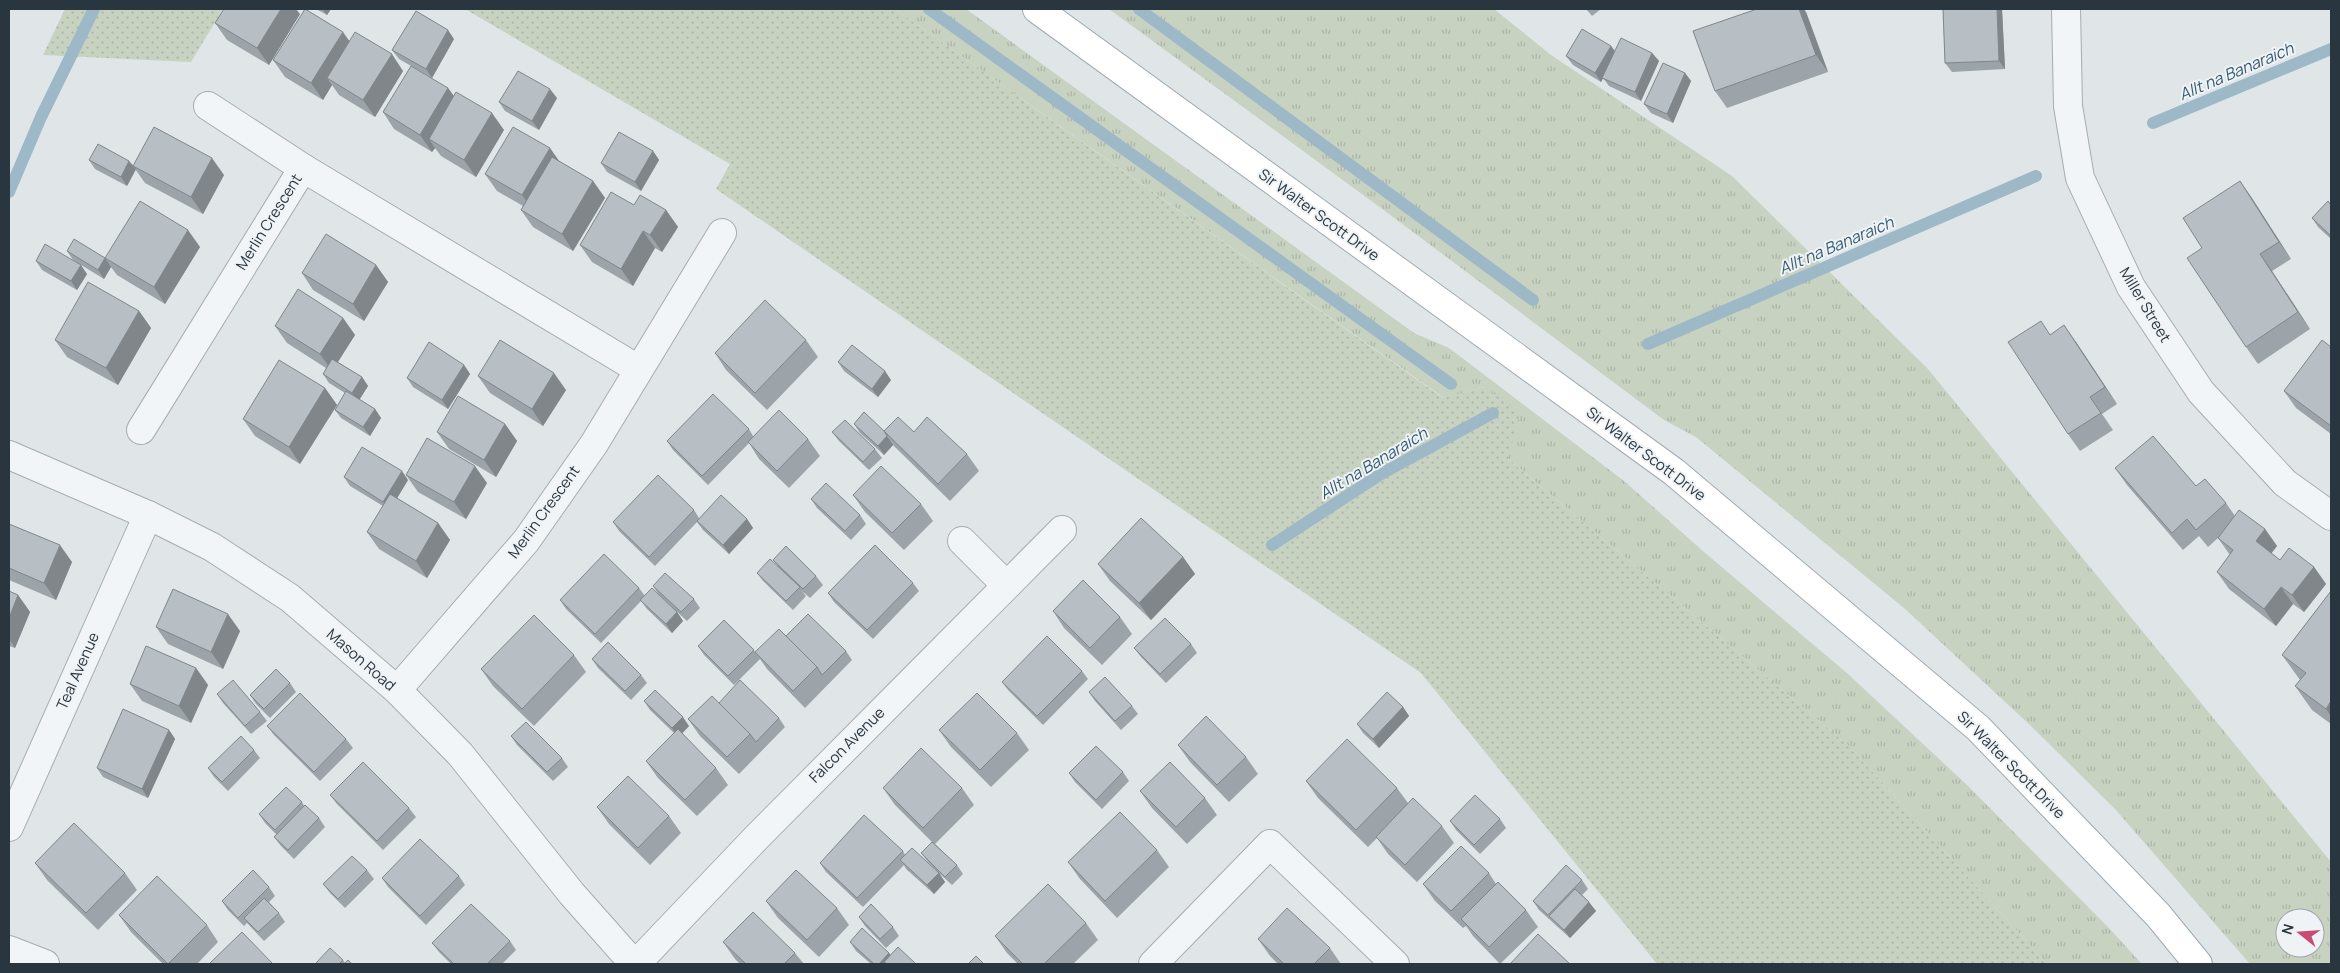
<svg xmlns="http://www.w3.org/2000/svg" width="2340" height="973" viewBox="0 0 2340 973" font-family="Manrope,sans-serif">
<defs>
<pattern id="grass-tufts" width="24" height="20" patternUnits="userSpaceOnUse" patternTransform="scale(1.25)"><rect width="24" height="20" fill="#c8d2c1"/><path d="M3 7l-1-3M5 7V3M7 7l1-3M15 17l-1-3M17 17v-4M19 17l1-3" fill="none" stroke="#acb5a7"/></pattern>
<pattern id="park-dots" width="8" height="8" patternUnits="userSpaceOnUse" patternTransform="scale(1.25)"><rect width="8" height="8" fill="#c8d2c1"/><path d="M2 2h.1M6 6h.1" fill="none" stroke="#acb5a7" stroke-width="1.8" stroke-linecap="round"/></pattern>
</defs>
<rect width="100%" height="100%" fill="#e0e5e8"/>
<g fill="url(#grass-tufts)" fill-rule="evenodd">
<polygon points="895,9 966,9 1414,333 1449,348 1624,481 1704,552 1848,674 1967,785 2108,927 2142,964 2047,964 1849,746 1507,458 1485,387 1444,398"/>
<path d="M1109,9h385l57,46 181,121 196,193 403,493v102h-81l-135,-155 -84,-83 -127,-118 -208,-171 -32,-17 -279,-209zM2285,918h30v30h-30z"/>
</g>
<g fill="url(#park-dots)">
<polygon points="65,9 223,9 191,62 43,55"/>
<polygon points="465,9 895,9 1443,398 1485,387 1520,413 1508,459 1849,746 2047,964 1657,964 1421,673 716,189 730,164"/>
</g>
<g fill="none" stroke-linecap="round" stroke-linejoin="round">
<g stroke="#9db8c6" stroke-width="12">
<polyline points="929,9 1451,384"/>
<polyline points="1139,9 1533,300"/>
<polyline points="2153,123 2331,49"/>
<polyline points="9,192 41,117 94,9"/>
<polyline points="1648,344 2036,176"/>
<polyline points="1272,545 1381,474 1493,413"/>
</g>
<g stroke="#a5adb2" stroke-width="30">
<g id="minor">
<polyline points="2066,9 2068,106 2080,178 2131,287 2201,392 2285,483 2331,516"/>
<polyline points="208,106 303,168"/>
<polyline points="141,430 303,168 638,369"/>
<polyline points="9,455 148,515 212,547 290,598 397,690 460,754 572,894 634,964"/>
<polyline points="962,541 1006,585"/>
<polyline points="397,690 526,541 594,444 722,233"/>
<polyline points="9,827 148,515"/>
<polyline points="9,950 45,964"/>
<polyline points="636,964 756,838 1062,530"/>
<polyline points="1153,964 1270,844 1395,964"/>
</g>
</g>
<g stroke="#a0abb3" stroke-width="30">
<polyline id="primary" points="1037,9 1674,472 1978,728 2158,915 2198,964"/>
</g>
<use href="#minor" stroke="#f2f5f7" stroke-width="28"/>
<use href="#primary" stroke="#fff" stroke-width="28"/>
</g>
<g fill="#9da4a9">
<polygon points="316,9 331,9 327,15"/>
<polygon points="1586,9 1601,9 1592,16"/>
<polygon points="1943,9 2002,9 2005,69 1952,72 1945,63"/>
<polygon points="1806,12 1828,72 1727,108 1715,91"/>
<polygon points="300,14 269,65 227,40 215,23"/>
<polygon points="454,39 432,78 399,59 392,50"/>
<polygon points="349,41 403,71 375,117 339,95 332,85 323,100 285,77 273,60"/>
<polygon points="1611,46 1615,51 1652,53 1659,61 1641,101 1609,86 1603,78 1601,82 1573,65 1566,56"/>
<polygon points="1685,73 1691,81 1673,123 1651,113 1644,104"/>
<polygon points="448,88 454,96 504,130 476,177 441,156 435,148 432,152 394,129 383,112"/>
<polygon points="557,98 539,130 505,111 499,102"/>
<polygon points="653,151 659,160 641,191 607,172 601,163"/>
<polygon points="89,160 129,161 136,169 127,186 95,169"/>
<polygon points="559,161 593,181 605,198 573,251 533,227 521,210 523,206 497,191 485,174"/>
<polygon points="133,166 224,175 203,214 145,183"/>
<polygon points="2240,181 2291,259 2272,271 2310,329 2258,364 2246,347 2202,248"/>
<polygon points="634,205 666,210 678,227 662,252 655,248 633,286 592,262 580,245"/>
<polygon points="2331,205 2331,239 2318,227 2312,218"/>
<polygon points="200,247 165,304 117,275 111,267 104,279 73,260 67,251 105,258"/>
<polygon points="36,261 87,274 77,290 42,270"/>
<polygon points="376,265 388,282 364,321 313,290 302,273"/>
<polygon points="139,311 151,328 118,385 67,357 55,340"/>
<polygon points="343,318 355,335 338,362 362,377 368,386 359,400 375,409 381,418 370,436 341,418 335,410 345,393 329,383 323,374 326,368 287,343 275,326"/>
<polygon points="2051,334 2076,342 2117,404 2102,414 2113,430 2080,451 2068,434"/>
<polygon points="806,340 818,357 767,410 726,370 715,353"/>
<polygon points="2331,347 2331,434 2296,408 2284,391"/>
<polygon points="838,362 891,380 878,397 844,371"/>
<polygon points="464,365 470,374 448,409 413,387 407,378"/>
<polygon points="478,376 566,390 543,426 490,393"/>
<polygon points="325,388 337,405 300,464 255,436 243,419"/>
<polygon points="505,424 517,441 496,477 449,449 437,432"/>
<polygon points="854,424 884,431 914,432 967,454 979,471 950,501 896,448 893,445 884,455 860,433"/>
<polygon points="749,429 753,436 808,439 820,456 789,488 759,459 749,443 708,485 673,450 667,441"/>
<polygon points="832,432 875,449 882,458 869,470 839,441"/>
<polygon points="2115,468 2196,486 2226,503 2235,516 2265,529 2277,546 2271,553 2280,560 2314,567 2326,584 2304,612 2293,604 2276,626 2229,589 2217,572 2230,555 2218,538 2208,547 2199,536 2183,550 2127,485"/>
<polygon points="406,475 487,483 466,519 418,492"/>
<polygon points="344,477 408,480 397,498 438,523 450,540 427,578 379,549 367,532 383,506 350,486"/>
<polygon points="853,495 921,504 933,521 904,550 865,512"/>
<polygon points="811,499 860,515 866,524 851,540 817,508"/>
<polygon points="694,510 699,518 747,519 753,528 729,554 703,530 697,522 655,566 619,531 613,522"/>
<polygon points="9,524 72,562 56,600 9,580"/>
<polygon points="1183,557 1195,574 1151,620 1110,581 1098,564"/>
<polygon points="773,560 816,576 823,585 810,598 802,591 806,596 793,610 763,581 757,573 778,566"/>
<polygon points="913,583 919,591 873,639 834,602 828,593"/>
<polygon points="653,586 694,599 700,608 687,621 659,595"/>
<polygon points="639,588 645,596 677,612 683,621 672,633 647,609 641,601 601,643 566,609 560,600"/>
<polygon points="9,591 18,595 30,612 15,648 9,646"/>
<polygon points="2331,591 2331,724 2312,710 2295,686 2300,680 2282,655"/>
<polygon points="1053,611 1120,617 1132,634 1102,665 1064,628"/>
<polygon points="156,627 240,631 223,669 168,644"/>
<polygon points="786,636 846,651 852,660 805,708 767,669 760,659 734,685 704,655 698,646 754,650 755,652"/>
<polygon points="1191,644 1197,653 1166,683 1141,657 1134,648"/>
<polygon points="574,655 586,672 534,726 493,686 481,669"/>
<polygon points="592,659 641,675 647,683 631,700 598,668"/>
<polygon points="196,668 208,685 191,723 142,701 130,684"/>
<polygon points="1082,671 1088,679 1043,725 1008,690 1002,682"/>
<polygon points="290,683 296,692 270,718 256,704 250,695"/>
<polygon points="1089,692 1132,706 1138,714 1121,730 1095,701"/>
<polygon points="217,694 260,712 267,721 251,734 223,703"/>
<polygon points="644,701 689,726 682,734 716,768 728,785 697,816 658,778 646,761 674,733 650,710"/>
<polygon points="719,703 779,718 785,727 739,774 700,736 688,719"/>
<polygon points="1403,707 1409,716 1379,748 1363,733 1357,724"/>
<polygon points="267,726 346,739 353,748 320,781 274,735"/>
<polygon points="169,730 175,739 148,798 103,777 97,768"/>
<polygon points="939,730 1017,733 1029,750 991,787 951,747"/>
<polygon points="511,736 562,758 568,767 553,781 517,745"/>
<polygon points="1178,745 1246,757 1258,774 1229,802 1190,762"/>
<polygon points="254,750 260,758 228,791 214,777 208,768"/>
<polygon points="1123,772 1129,781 1102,809 1075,782 1069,773"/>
<polygon points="1306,781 1397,788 1408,803 1442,826 1454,843 1417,882 1388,854 1377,838 1368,847 1318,798"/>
<polygon points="883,788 962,788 974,805 935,844 957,865 963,874 952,885 939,873 945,882 934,894 906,869 904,865 863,907 826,872 820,863 903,851 905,855 937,871 928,862 921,853 932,842 895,805"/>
<polygon points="1140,791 1205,798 1217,815 1187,844 1152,808"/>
<polygon points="330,795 409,808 416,817 383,850 337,804"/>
<polygon points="302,802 304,806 319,818 325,827 294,859 281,846 274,837 277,835 265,823 259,814"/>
<polygon points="597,807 669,816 681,833 650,865 609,824"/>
<polygon points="1500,819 1506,828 1480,854 1456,830 1450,821"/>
<polygon points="1157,850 1169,867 1117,918 1080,879 1068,862"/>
<polygon points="35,863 125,873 137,890 98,930 47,880"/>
<polygon points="367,870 374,879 345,908 330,893 323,884"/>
<polygon points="1489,873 1496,884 1526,910 1538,927 1500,964 1473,936 1466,926 1463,928 1435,901 1423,884"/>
<polygon points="459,876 465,885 426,925 388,887 382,878"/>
<polygon points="1582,880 1588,889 1582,895 1596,911 1570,938 1539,910 1533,901"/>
<polygon points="269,887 275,896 269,902 279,913 285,922 264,941 247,923 244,926 228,910 222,901"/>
<polygon points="766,901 837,908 849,925 819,957 778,918"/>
<polygon points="119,915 207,925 218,942 197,964 163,964 131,932"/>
<polygon points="859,917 893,927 899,936 886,948 865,926"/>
<polygon points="1086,923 1098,940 1073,964 1018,964 1007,953 995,936"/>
<polygon points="1258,939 1330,948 1341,964 1278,964 1270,956"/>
<polygon points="510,941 516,950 502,964 451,964 439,952 432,943"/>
<polygon points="723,942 795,953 804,964 740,964 735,959"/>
<polygon points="850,942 889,953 891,955 916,964 871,964 856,951"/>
<polygon points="343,960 345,963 352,964 315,964"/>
</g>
<g fill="#80868a">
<polygon points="281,9 296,9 300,14 269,65 257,48"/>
<polygon points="322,9 331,9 327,15"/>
<polygon points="1799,9 1804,9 1806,12 1828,72 1816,55"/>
<polygon points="1997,9 2002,9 2005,69 1999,61"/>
<polygon points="448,30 454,39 432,78 426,69"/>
<polygon points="343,32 355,49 327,78 332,85 323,100 311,83"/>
<polygon points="1611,46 1617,54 1601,82 1595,73"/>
<polygon points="1652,53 1659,61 1641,101 1635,92"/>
<polygon points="392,54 403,71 375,117 363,100"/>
<polygon points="1685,73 1691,81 1673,123 1667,114"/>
<polygon points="448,88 460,105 429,139 435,148 432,152 420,135"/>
<polygon points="550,89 557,98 539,130 532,121"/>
<polygon points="492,113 504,130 476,177 464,160"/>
<polygon points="550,148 562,165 534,212 522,195"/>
<polygon points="653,151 659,160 641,191 635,182"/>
<polygon points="212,158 224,175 203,214 191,197"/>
<polygon points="129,161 136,169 127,186 121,177"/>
<polygon points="593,181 605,198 573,251 562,234"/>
<polygon points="2240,181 2252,198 2291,259 2279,242"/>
<polygon points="666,210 678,227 662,252 650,235"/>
<polygon points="188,230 200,247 165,304 154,287"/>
<polygon points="643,231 655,248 633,286 621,269"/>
<polygon points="2260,254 2272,271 2310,329 2298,312"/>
<polygon points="105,258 111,267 104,279 98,270"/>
<polygon points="81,265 87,274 77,290 71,281"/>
<polygon points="376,265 388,282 364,321 353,304"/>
<polygon points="139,311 151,328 118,385 106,368"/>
<polygon points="343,318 355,335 332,371 320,354"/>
<polygon points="2064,325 2076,342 2117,404 2105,387"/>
<polygon points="464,365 470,374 448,409 442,400"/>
<polygon points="885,371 891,380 878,397 872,389"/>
<polygon points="554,373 566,390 543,426 532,409"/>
<polygon points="362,377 368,386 358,402 352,393"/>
<polygon points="325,388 337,405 300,464 289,447"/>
<polygon points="375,409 381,418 370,436 363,427"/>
<polygon points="505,424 517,441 496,477 484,460"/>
<polygon points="887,436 893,445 884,455 878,446"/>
<polygon points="475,466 487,483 466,519 454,502"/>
<polygon points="402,471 408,480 390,510 383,502"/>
<polygon points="747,519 753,528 729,554 723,545"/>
<polygon points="438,523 450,540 427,578 416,561"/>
<polygon points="2265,529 2277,546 2268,558 2256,541"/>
<polygon points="60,545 72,562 56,600 44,583"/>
<polygon points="1183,557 1195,574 1151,620 1139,603"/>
<polygon points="2314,567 2326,584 2304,612 2292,595"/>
<polygon points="2281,587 2293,604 2276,626 2264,609"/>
<polygon points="18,595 30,612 15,648 9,639 9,618"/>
<polygon points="677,612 683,621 672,633 666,624"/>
<polygon points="228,614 240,631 223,669 211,652"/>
<polygon points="196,668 208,685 191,723 179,706"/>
<polygon points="2331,701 2331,716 2326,709"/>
<polygon points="1403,707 1409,716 1379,748 1373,739"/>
<polygon points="683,717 689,726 678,737 672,728"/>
<polygon points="169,730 175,739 148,798 142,789"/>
<polygon points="939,873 945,882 934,894 927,885"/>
<polygon points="1589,902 1596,911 1570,938 1564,930"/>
<polygon points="889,953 895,962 884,962 886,964 879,964"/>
</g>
<g fill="#b7bfc5" stroke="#80868a">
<polygon points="224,9 281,9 257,48 215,23"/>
<polygon points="305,9 343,32 311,83 273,60"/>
<polygon points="1757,9 1799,9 1816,55 1715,91 1693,31"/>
<polygon points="1943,9 1997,9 1999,61 1945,63"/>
<polygon points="416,11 448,30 426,69 392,50"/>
<polygon points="1582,29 1611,46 1595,73 1566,56"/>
<polygon points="355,32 392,54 363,100 327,78"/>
<polygon points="1621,38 1652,53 1635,92 1602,78"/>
<polygon points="1663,63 1685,73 1667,114 1644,104"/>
<polygon points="411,66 448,88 420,135 383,112"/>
<polygon points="518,71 550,89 532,121 499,102"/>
<polygon points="456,92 492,113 464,160 429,139"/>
<polygon points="154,127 212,158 191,197 133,166"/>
<polygon points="513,127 550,148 522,195 485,174"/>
<polygon points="619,132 653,151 635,182 601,163"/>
<polygon points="98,144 129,161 121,177 89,160"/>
<polygon points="552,157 593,181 562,234 521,210"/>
<polygon points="2240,181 2279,242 2260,254 2298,312 2246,347 2187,258 2202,248 2183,218"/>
<polygon points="611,192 634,205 640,195 666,210 650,235 643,231 621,269 580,245"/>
<polygon points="140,201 188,230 154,287 105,258"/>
<polygon points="2328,201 2331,205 2331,236 2312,218"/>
<polygon points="326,234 376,265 353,304 302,273"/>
<polygon points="74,239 105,258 98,270 67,251"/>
<polygon points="45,244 81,265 71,281 36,261"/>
<polygon points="88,282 139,311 106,368 55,340"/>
<polygon points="298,289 343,318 320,354 275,326"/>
<polygon points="765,300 806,340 755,393 715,353"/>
<polygon points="2041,321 2050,335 2064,325 2105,387 2090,397 2101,413 2068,434 2008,342"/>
<polygon points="500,340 554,373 532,409 478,376"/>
<polygon points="2322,340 2331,347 2331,426 2284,391"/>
<polygon points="429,342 464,365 442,400 407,378"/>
<polygon points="852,345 885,371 872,389 838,362"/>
<polygon points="332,359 362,377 352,393 323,374"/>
<polygon points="279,360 325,388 289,447 243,419"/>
<polygon points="346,391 375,409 363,427 335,410"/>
<polygon points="713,394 749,429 702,476 667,441"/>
<polygon points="458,396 505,424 484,460 437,432"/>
<polygon points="779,410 808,439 777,471 748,442"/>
<polygon points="864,412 884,431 887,436 878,446 854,424"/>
<polygon points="898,417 914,432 927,417 967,454 938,484 884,431"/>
<polygon points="845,420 875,449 863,462 832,432"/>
<polygon points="2153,436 2196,486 2205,479 2226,503 2196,530 2187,519 2172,533 2115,468"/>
<polygon points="427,438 475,466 454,502 406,475"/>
<polygon points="362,447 402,471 383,502 344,477"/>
<polygon points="881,466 921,504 892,533 853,495"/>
<polygon points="658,475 694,510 649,557 613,522"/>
<polygon points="826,483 860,515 845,531 811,499"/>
<polygon points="390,494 438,523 416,561 367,532"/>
<polygon points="721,495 747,519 723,545 697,521"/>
<polygon points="2239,510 2265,529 2256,541 2280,560 2289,548 2314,567 2292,595 2281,587 2264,609 2217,572 2233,550 2218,538"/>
<polygon points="1141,518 1183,557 1139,603 1098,564"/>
<polygon points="9,524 60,545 44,583 9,568"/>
<polygon points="875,545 913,583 867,630 828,593"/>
<polygon points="786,546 816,576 803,589 773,560"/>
<polygon points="604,554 639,588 595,634 560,600"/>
<polygon points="770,559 800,587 786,601 757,573"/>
<polygon points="665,573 694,599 681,612 653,586"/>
<polygon points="1083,580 1120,617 1090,648 1053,611"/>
<polygon points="652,588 677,612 666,624 640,600"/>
<polygon points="173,589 228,614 211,652 156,627"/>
<polygon points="9,591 18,595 9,618"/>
<polygon points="2331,591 2331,701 2326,709 2295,686 2306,673 2282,655"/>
<polygon points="808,614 846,651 822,675 817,667 786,636"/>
<polygon points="534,615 574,655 522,709 481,669"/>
<polygon points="1165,618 1191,644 1160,674 1134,648"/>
<polygon points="724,620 754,650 728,676 698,646"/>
<polygon points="779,629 817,667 793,691 755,652"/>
<polygon points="1047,636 1082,671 1037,716 1002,682"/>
<polygon points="608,642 641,675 625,691 592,659"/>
<polygon points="146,646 196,668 179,706 130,684"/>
<polygon points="276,669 290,683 264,709 250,695"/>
<polygon points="1105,677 1132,706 1115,721 1089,692"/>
<polygon points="233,680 260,712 245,726 217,694"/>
<polygon points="740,680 779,718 756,742 750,734 719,703"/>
<polygon points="655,690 683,717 672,728 644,701"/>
<polygon points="1387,692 1403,707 1373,739 1357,724"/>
<polygon points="300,693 346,739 314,772 267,726"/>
<polygon points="977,693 1017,733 980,770 939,730"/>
<polygon points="712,696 750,734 727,757 688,719"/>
<polygon points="123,709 169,730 142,789 97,768"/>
<polygon points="1206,716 1246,757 1217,785 1178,745"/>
<polygon points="526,722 562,758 547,772 511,736"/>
<polygon points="678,729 716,768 685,800 646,761"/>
<polygon points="241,736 254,750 222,782 208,768"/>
<polygon points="1347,739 1397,788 1356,830 1306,781"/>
<polygon points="1096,746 1123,772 1096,800 1069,773"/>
<polygon points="921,748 962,788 923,828 883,788"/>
<polygon points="363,762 409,808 377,841 330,795"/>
<polygon points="1170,762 1205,798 1176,827 1140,791"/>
<polygon points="628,776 669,816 638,848 597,807"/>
<polygon points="286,787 302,802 275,830 259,814"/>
<polygon points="1475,795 1500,819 1474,845 1450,821"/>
<polygon points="1413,798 1442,826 1405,865 1376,837"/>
<polygon points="305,805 319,818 288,850 274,837"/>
<polygon points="1120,812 1157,850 1105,901 1068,862"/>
<polygon points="864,815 903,851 857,898 820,863"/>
<polygon points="74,823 125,873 86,913 35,863"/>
<polygon points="420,839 459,876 420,916 382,878"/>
<polygon points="932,842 957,865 945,877 921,853"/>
<polygon points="1461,846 1489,873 1451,911 1423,884"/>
<polygon points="912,848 939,873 927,885 900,860"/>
<polygon points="352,856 367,870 338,899 323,884"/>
<polygon points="1566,865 1582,880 1548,915 1533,901"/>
<polygon points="253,870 269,887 238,918 222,901"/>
<polygon points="796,870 837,908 807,940 766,901"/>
<polygon points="157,876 207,925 168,964 119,915"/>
<polygon points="1498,882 1526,910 1489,947 1461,919"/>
<polygon points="1048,884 1086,923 1044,964 1023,964 995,936"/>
<polygon points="1575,889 1589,902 1564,930 1549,916"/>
<polygon points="264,898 279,913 258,932 244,918"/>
<polygon points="471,904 510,941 487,964 454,964 432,943"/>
<polygon points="871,904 893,927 880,939 859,917"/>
<polygon points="1287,908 1330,948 1314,964 1284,964 1258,939"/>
<polygon points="753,912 795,953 784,964 746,964 723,942"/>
<polygon points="862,928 889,953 879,964 874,964 850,942"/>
<polygon points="242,932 273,964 209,964"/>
<polygon points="1538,934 1570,964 1510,964"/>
<polygon points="898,947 916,964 887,964 884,962"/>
<polygon points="330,948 343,960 339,964 315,964"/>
<polygon points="976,956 984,964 968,964"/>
<polygon points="348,960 352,964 344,964"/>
</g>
<g text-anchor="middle" stroke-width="4" stroke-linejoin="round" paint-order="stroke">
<g font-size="15" fill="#29353f" stroke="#eff3f6">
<text transform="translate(1319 215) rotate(36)" y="5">Sir Walter Scott Drive</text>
<text transform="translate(269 222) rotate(-58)" y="5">Merlin Crescent</text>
<text transform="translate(2145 305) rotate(59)" y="5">Miller Street</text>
<text transform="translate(1646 454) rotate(37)" y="5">Sir Walter Scott Drive</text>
<text transform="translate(544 512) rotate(-54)" y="5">Merlin Crescent</text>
<text transform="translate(361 660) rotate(41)" y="5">Mason Road</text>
<text transform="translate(78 671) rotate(-66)" y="5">Teal Avenue</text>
<text transform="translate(847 745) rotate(-45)" y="5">Falcon Avenue</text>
<text transform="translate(2011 765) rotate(45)" y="5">Sir Walter Scott Drive</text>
</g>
<g font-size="16" font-style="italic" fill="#365a70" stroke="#eff3f6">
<text transform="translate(2236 71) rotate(-23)" y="6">Allt na Banaraich</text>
<text transform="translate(1836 245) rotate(-23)" y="6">Allt na Banaraich</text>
<text transform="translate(1373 463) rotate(-31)" y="6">Allt na Banaraich</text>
</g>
</g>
<rect width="2340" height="973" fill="none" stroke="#29353f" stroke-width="20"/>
<g transform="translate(2300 933) rotate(287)"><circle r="24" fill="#eff3f6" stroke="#a0a7ad"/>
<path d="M0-4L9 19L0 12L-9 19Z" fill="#c74b73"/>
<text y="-8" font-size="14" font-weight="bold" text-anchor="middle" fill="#29353f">N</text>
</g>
</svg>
